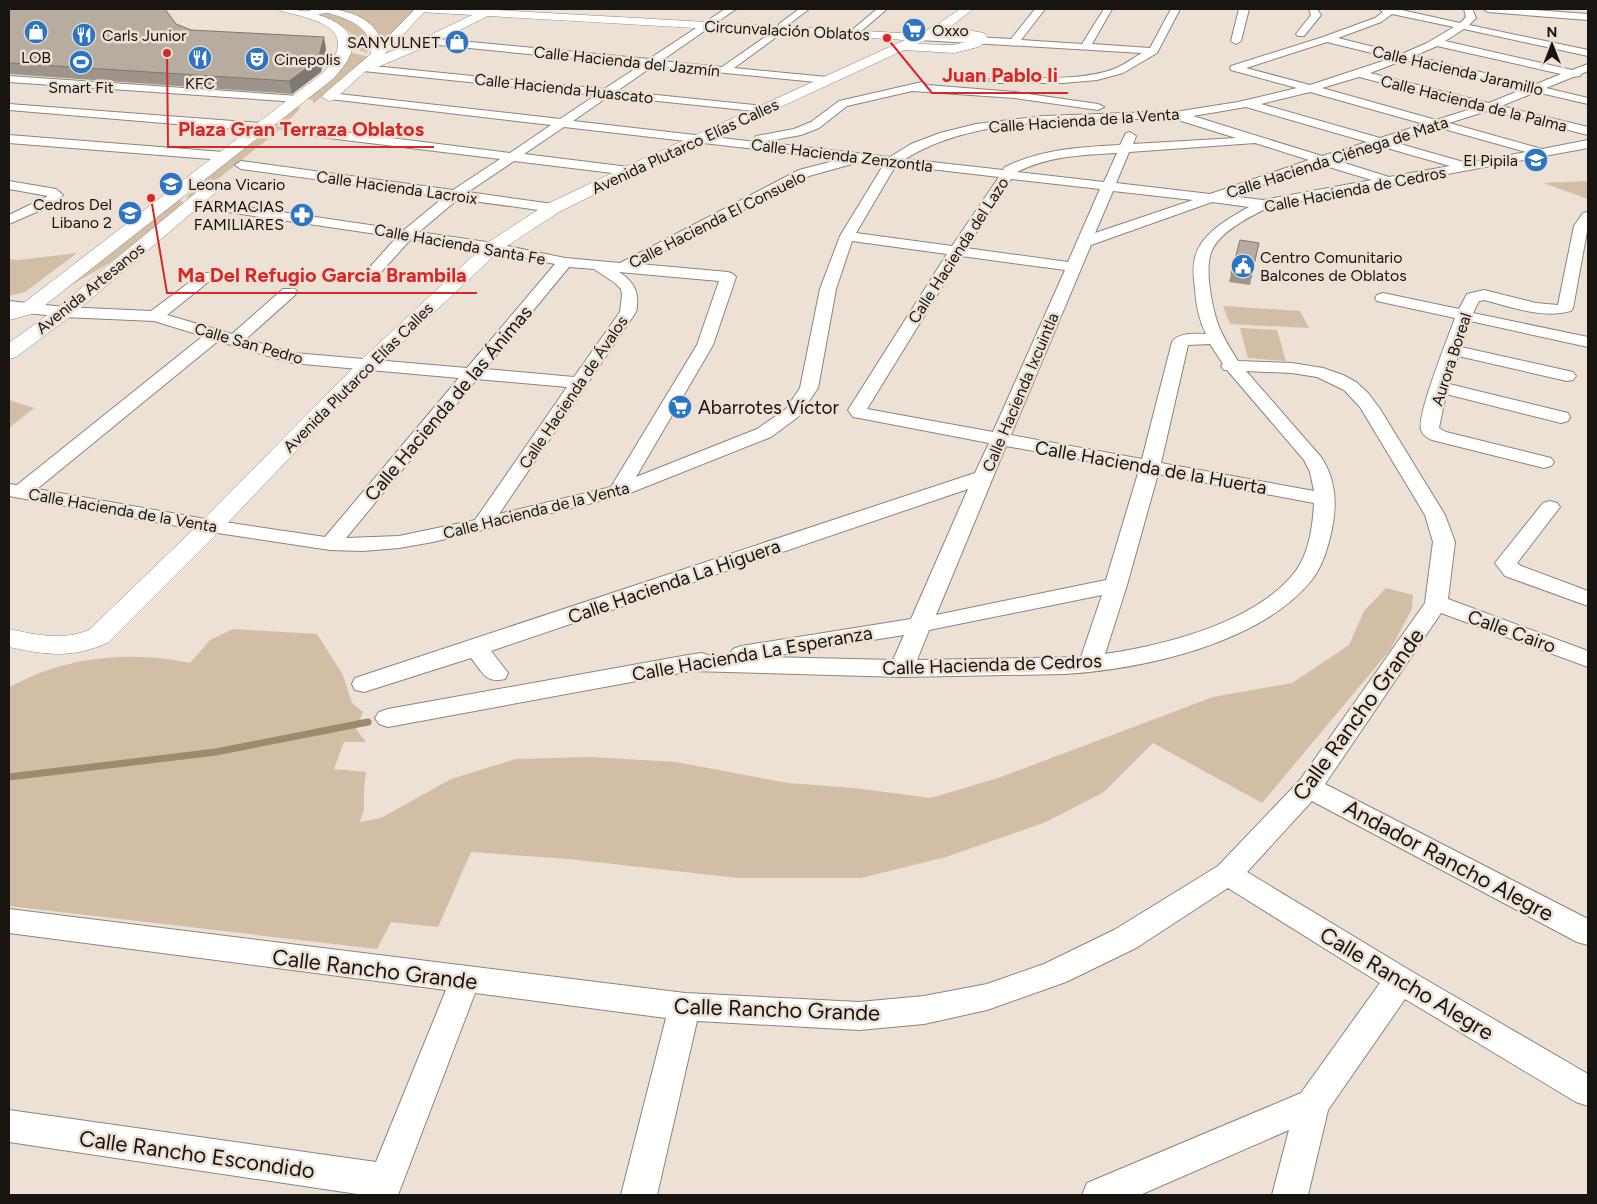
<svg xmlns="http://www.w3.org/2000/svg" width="1597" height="1204" viewBox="0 0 1597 1204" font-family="Figtree,sans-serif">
<rect width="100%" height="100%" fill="#ece1d4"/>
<g fill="#d2bea5">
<path d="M343,9h72l-32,36c-15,-21 -20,-26 -45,-35z"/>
<path d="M326,11c18,7 52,18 41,42l-8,-3 1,-8 -16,-15 -31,-13z"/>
<polygon points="352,53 370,57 313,104 313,100 305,99 346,61"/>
<polygon points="297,105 300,107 298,111 278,131 193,199 186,197 214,172"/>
<polygon points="1586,181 1588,182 1588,199 1543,183"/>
<polygon points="179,198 184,204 108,264 52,296"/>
<polygon points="77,253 25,292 9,296 9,259 19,260"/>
<polygon points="1223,306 1300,311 1309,328 1230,324"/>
<polygon points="1240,328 1277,330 1286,361 1248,358"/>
<polygon points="9,400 34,408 9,428"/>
<path d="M1386,588l27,7 -1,14 -22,41 -128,153 -109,-60 -49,49 -58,30 -100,35 -85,21h-123l-169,-19 -98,-7 -33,75 -47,-5 -14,27 -368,-43v-219c13,-6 26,-13 39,-17 45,-15 96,-17 142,-7l20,-23 23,-11 84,5 26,41 9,28 11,9 -7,17 10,13h-22l-10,27 32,3 -2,16v21l-4,13 21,-4 70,-39 65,-20 75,-2 85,5 112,21 66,5 77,10 70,-21 212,-80 79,-14 57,-38 15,-34z"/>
</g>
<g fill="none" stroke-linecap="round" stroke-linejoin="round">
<polyline stroke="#9e8a6f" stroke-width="7" points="9,777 216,752 368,722"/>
<g stroke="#8e8478" stroke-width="2">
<g id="minor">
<path d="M725,9h11l-75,52 61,6 56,-39 1,-4 20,-15h10l-25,19 -1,4 -49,36 93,9 5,3 -5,3 -174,-17 -36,25 147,15 6,3 -6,3 -155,-16 -36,25 183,21 -2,-3 2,-3 38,-7 17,-7 28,-21 83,-19 5,3 88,7 83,12 6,3 -6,3 -83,-12 -103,-7 -65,15 -28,22 -18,7 -39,7 128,15 21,-13 29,-11 36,-9 68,-8 137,-5 57,-9 59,-14 -66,-18 -1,-2 1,-2 92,-29 52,-19 8,-6 -4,-3h18l63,14 6,-6 -2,-8h8l4,9 -7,7 119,25v6l-124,-27 -19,12 127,29 16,-6v7l-7,3 -1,2 -7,1 -27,11 42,10v6l-52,-12 -35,14 87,21v8l-98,-25 -41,13 93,26 46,-9v8l-319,59c-19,10 -45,22 -56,41 -10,18 -1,60 6,79 5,12 12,23 19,34l54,2 31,5 20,7 13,7 12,11 12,16 65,106 10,27 -7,57 140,52v16l-147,-54 -116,171 263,135v26l-11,-3 -265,-141 -65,71 164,99 177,103v32l-12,-4 -171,-103 -77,111 -20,85h-36l17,-65 -149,65h-58l5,-12 214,-90 79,-110 -152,-95 -92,60 -70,34 -79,28 -63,14 -65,6 -162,-9 -40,174h-36l45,-177 -191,-25 -77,202h-34l-355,-53v-32l367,52 70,-172 -437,-57v-24l676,84 174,9 65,-6 63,-12 57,-20 70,-34 104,-64 82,-86 125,-177 8,-61 -8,-27 -65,-108 -16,-17 -27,-13 -25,-4 -46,-2 75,86c15,22 16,47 11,72 -4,18 -9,37 -21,52 -52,63 -168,88 -246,93l-164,3 -210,-6 -303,56 -9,-3 -4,-6 4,-6 9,-3 300,-54 14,-2 9,3h20l-2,-2 4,-5 8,-3 170,-27 57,-130 -477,162 17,22 -3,6c-20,5 -23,-8 -34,-21l-107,34 -9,-2 -3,-6 3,-6 620,-205 14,-30 -130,-25 -6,-1 -5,-7 99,-156 -95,-13 -16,48 -18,99 -20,29 -27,20 -146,58 -192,47 -34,6 -36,3 -33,-1 -119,-18 -202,-36v-12l8,1 186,-149 -49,-15 -90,-4 -55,-6v-10l55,6 87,4 51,-38h10l3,3 -3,3 -45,36 65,19 51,-45h12l2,3 -2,3 -49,44 48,14 173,15 88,-104 -62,-13 -82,-12 -38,42h-10l-3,-3 37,-41 -204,-30 -7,-4 7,-4 211,31 40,-33 -203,-28 -6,-4 6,-4 212,29 47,-31 -212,-26 -6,-4 6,-4 222,28 41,-28 -221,-26 -6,-3 6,-3 230,26 36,-24 -233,-24 -5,-3 5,-3 241,24 37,-24 -213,-21 -5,-3 5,-3 221,21zM1392,14l62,13 -27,16 -25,11 -64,-16 43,-16zM1327,42l65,16 -82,27 -64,-17zM1437,46l124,28 -27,11 -120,-29zM1404,60l119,29 -34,14 -119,-30zM1359,77l118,30 -41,13 -114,-32zM1310,92l114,32 -44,14 -119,-34zM1246,107l121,35 -45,14 -129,-40zM1110,119h65l61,19 -103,6 3,-8 -6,-4 -4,1 -6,12c-40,2 -78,4 -115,22l-2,3 -98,-11c60,-37 136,-37 205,-40zM564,127l277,32 -42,11 -179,93 -55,-5 -72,-15 -74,-11 39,-33 95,13 5,-1 2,-3 -2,-3 -5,-1 -85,-12 46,-31 115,14 6,-4 -6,-4 -105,-13zM1437,127l89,25 -59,11 -74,-21zM1255,143l54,17 -99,34 -94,-11 13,-31zM1380,146l70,20 -61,11 -54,-17zM1117,153l-13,29 -87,-10c31,-16 65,-17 100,-19zM854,161l30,3 -44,72 -20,53 -20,99 -14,21 -29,20 -121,48 77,-132 23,-68 -3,-3 -5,-2 -89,-8 170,-88 43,-12zM896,165l103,12 -47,69 -96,-13zM1322,165l50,15 -109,20 -33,-4zM1011,179l89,10 -32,73 -102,-14zM1113,191l80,9 -98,33zM1212,202l37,5c-20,11 -49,27 -54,51 -3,10 -1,21 0,31 1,16 4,31 11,45 -12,0 -27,-2 -34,8l-30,117 -131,-24 80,-190zM961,256l104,14 -72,162 -126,-23zM569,267l25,2 21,14 6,6 1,6 -2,17 -46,65 -89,-8zM619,272l100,9 -22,64 -86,142 -112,27 137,-202c4,-18 -1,-30 -17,-40zM218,341l74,22 167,15 -134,159 -114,-17 -174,-31zM1210,344l13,20 -2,2 3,4h3l77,90 6,12 4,19 -153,-28 27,-118zM477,379l90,8 -92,133 -76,16 -53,2zM1006,446l133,24 -33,110 -170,35zM1158,474l156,29c-1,22 -5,51 -19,69 -40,51 -129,73 -190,82l22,-69zM1102,595l-21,62 -164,3 12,-30zM904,635l-11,25 -126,-3z"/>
<polygon points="877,9 887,9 859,33 853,33 853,29"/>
<path d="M1035,9h10l-24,31 61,4 22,-35h8l-20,35 58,4 21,-39h9l-23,44 -34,20 -26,7 -34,3h-70l-5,-3 5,-3c37,0 86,5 121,-8 10,-4 19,-11 28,-16l-222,-13 -5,-3 5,-3 91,5z"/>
<polygon points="1239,9 1249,9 1241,41 1236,44 1231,41"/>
<polygon points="1309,9 1317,9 1321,15 1304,36 1298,36 1296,34 1311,15"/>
<polygon points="1483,9 1520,9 1588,14 1588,20 1488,12"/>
<polygon points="9,76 298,96 304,99 298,102 9,82"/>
<polygon points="9,104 260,123 266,127 260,131 9,110"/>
<polygon points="9,135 223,152 229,156 223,160 9,143"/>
<polygon points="9,181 56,189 63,195 57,203 9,224 9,215 48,196 9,189"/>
<path d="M1588,212v14l-15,82 -2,3c-30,8 -58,-4 -87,-11l-5,1 -6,12 115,24v10l-118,-26 -9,26 112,25 3,4 -3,4 -6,1 -109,-25 -9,28 119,29 2,4 -2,4 -7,2 -115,-29 -7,34 7,4 105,26 3,4 -3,4 -7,2 -112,-28c-4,-2 -9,-4 -11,-10 -4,-16 27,-92 34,-112l-78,-17 -2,-3 2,-3 6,-2 76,16 8,-15 17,-4 52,13 22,2 16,-79 9,-13z"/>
<polygon points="1550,501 1557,503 1560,507 1517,563 1521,566 1588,591 1588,606 1505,576 1495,563 1543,503"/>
</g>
</g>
<g stroke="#8e8478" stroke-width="1">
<path id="tertiary" d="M414,9h63l441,25 17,-8 25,-17h13l-23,18 34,6 5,7 -11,7 -24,6 -50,-3 -269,124 -76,38 -60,39 -126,119 -153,161 -111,111c-37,17 -62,13 -100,5v-18c28,6 53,12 80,1l113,-109 157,-159 128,-119 60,-39 76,-36 282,-128 -417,-24 -56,28 -64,27h-10l-1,-3 1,-3 66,-27 48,-23 -52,-3zM941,33l35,6 -22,6 -37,-1z"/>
</g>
<g stroke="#8e8478" stroke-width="1">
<g id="secondary">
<polygon points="316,9 336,9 334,11 308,17 302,14 304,12"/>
<polygon points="415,9 427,9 381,58 373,58 371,55 373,52"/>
</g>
</g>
<g stroke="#8e8478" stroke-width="1">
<g id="primary">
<path d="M279,9c21,-1 76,9 73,39 -1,11 -11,21 -18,30l-299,235 -26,7v-12l12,-3 303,-233c37,-44 -7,-52 -43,-61z"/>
<path d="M320,9c19,-1 46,5 57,23 4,7 5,15 6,23l-49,45 -5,1 -7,-4 2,-3 47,-40c-1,-6 -2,-14 -5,-20 -7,-13 -31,-19 -44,-23z"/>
<polygon points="210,184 216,186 218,189 216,192 71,316 16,357 9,359 9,343 57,308 204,186"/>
</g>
</g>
<use href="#minor" fill="#fff" fill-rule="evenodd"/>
<use href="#tertiary" fill="#fff" fill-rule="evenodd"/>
<use href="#secondary" fill="#fff" fill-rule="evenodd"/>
<use href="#primary" fill="#fff" fill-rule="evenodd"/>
</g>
<g fill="#9d948a">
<polygon points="9,9 176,24 191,30 326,49 321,72 292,94 9,74"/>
<polygon points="1259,243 1250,285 1229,282 1231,274"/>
</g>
<polygon fill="#7f7870" points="324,37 326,49 321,72 292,94 289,81"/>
<g fill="#b6aca0" stroke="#7f7870">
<polygon points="9,9 165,9 176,24 191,30 324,37 318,60 289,81 9,63"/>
<polygon points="1240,240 1259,243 1251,277 1231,274"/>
</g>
<defs>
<g id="supermarket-disc" transform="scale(1.25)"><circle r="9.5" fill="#2c75c5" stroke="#ece1d4"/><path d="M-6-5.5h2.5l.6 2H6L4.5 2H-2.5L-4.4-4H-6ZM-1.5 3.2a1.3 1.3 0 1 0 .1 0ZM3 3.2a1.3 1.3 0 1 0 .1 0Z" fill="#fff"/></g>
<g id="shop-disc" transform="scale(1.25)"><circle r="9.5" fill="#2c75c5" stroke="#ece1d4"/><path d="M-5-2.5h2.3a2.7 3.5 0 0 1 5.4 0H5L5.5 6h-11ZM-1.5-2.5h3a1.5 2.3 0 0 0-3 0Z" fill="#fff"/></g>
<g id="restaurant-disc" transform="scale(1.25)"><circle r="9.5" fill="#2c75c5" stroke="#ece1d4"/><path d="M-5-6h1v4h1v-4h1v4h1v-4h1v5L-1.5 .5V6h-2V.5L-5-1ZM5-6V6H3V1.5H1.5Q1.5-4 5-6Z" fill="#fff"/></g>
<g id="theatre-disc" transform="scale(1.25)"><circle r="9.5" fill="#2c75c5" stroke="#ece1d4"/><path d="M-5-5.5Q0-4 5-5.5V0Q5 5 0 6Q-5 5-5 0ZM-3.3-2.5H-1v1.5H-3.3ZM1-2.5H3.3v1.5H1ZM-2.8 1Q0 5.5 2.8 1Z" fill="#fff"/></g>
<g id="stadium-disc" transform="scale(1.25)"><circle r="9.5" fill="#2c75c5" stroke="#ece1d4"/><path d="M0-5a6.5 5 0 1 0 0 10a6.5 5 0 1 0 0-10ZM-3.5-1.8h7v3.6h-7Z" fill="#fff"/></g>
<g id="school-disc" transform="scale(1.25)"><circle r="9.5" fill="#2c75c5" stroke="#ece1d4"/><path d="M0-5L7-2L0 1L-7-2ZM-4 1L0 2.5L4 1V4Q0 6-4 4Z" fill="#fff"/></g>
<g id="pharmacy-disc" transform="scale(1.25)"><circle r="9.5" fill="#2c75c5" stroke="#ece1d4"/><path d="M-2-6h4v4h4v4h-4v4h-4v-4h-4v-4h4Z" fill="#fff"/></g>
<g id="civic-disc" transform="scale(1.25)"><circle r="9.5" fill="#2c75c5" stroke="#ece1d4"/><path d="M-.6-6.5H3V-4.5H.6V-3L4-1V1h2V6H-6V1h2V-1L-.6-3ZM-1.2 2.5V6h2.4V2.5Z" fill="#fff"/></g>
</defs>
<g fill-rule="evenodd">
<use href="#supermarket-disc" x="914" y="30"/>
<use href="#shop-disc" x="36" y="32"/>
<use href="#restaurant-disc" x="84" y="35"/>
<use href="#shop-disc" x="457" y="42"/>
<use href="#restaurant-disc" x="200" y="58"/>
<use href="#theatre-disc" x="257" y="59"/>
<use href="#stadium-disc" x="81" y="62"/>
<use href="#school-disc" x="1536" y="160"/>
<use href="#school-disc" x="171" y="184"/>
<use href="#school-disc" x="130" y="213"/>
<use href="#pharmacy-disc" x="302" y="215"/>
<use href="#civic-disc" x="1243" y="266"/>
<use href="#supermarket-disc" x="680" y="407"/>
</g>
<g text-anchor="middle" stroke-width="5" stroke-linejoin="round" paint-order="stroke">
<g font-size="16" fill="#181410" stroke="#ece1d4">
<text transform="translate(787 30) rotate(3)" y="6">Circunvalación Oblatos</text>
<text transform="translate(627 61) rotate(6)" y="6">Calle Hacienda del Jazmín</text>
<text transform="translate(1458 70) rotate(13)" y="6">Calle Hacienda Jaramillo</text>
<text transform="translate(564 88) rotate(6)" y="6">Calle Hacienda Huascato</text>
<text transform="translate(1474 103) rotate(14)" y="6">Calle Hacienda de la Palma</text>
<text transform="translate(1084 120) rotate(-4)" y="6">Calle Hacienda de la Venta</text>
<text transform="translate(685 146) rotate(-25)" y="6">Avenida Plutarco Elías Calles</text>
<text transform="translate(842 155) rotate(7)" y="6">Calle Hacienda Zenzontla</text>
<text transform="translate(1337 157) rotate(-18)" y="6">Calle Hacienda Ciénega de Mata</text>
<text transform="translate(397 187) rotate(8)" y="6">Calle Hacienda Lacroix</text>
<text transform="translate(1355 189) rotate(-11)" y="6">Calle Hacienda de Cedros</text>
<text transform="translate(717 219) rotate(-27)" y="6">Calle Hacienda El Consuelo</text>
<text transform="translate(460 244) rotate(10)" y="6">Calle Hacienda Santa Fe</text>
<text transform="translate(958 250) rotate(-57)" y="6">Calle Hacienda del Lazo</text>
<text transform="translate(90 288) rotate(-39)" y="6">Avenida Artesanos</text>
<text transform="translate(249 343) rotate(16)" y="6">Calle San Pedro</text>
<text transform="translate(1451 359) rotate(-72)" y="6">Aurora Boreal</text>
<text transform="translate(358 377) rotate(-45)" y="6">Avenida Plutarco Elías Calles</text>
<text transform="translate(573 392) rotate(-56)" y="6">Calle Hacienda de Ávalos</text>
<text transform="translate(1020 392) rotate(-67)" y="6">Calle Hacienda Ixcuintla</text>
<text transform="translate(123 510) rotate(10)" y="6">Calle Hacienda de la Venta</text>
<text transform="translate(536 510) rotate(-14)" y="6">Calle Hacienda de la Venta</text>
</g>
<g font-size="16" fill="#181410" stroke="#ece1d4" text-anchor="start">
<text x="932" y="36">Oxxo</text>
<text x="102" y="41">Carls Junior</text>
<text x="440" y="48" text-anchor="end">SANYULNET</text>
<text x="36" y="63" text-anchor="middle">LOB</text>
<text x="274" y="65">Cinepolis</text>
<text x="200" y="89" text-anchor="middle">KFC</text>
<text x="81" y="93" text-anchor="middle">Smart Fit</text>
<text x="1518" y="166" text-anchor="end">El Pipila</text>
<text x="188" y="190">Leona Vicario</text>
<text x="112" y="210" text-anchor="end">Cedros Del<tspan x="112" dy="18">Libano 2</tspan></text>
<text x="284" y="212" text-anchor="end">FARMACIAS<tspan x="284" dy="18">FAMILIARES</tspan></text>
<text x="1260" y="263">Centro Comunitario<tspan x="1260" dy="18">Balcones de Oblatos</tspan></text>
</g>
<g font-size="19" fill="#181410" stroke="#ece1d4">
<text transform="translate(448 403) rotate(-50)" y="7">Calle Hacienda de las Ánimas</text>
<text transform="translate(1151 467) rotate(10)" y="7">Calle Hacienda de la Huerta</text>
<text transform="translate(674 581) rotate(-19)" y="7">Calle Hacienda La Higuera</text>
<text transform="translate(1512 631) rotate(20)" y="7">Calle Cairo</text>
<text transform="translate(752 653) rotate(-10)" y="7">Calle Hacienda La Esperanza</text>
<text transform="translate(992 664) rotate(-2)" y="7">Calle Hacienda de Cedros</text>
</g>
<g font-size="19" fill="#181410" stroke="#ece1d4" text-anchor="start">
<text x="698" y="414">Abarrotes Víctor</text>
</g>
<g font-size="22" fill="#181410" stroke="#ece1d4">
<text transform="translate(1358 714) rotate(-54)" y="8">Calle Rancho Grande</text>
<text transform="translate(1449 860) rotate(28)" y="8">Andador Rancho Alegre</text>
<text transform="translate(375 969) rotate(7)" y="8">Calle Rancho Grande</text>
<text transform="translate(1407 983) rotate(31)" y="8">Calle Rancho Alegre</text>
<text transform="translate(777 1009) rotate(2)" y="8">Calle Rancho Grande</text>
<text transform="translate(197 1154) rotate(8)" y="8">Calle Rancho Escondido</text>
</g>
</g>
<path fill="none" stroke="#d62828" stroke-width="2" d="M887 38L932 93H1068M167 53L168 147H434M151 198L167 293H477"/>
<g fill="#d62828" stroke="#ece1d4" stroke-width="2">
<circle cx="887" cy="38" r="5"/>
<circle cx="167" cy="53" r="5"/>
<circle cx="151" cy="198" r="5"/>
</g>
<g font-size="20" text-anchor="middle" font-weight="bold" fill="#d62828" stroke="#ece1d4" stroke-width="5" stroke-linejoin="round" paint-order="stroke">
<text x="1000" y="82">Juan Pablo Ii</text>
<text x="301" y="136">Plaza Gran Terraza Oblatos</text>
<text x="322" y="282">Ma Del Refugio Garcia Brambila</text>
</g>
<rect width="1597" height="1204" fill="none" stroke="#181410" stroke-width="20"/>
<g transform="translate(1552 45)" stroke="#ece1d4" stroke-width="4" paint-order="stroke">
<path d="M0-4L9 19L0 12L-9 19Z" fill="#181410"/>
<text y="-8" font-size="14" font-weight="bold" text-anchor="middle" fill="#181410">N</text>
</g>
</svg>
